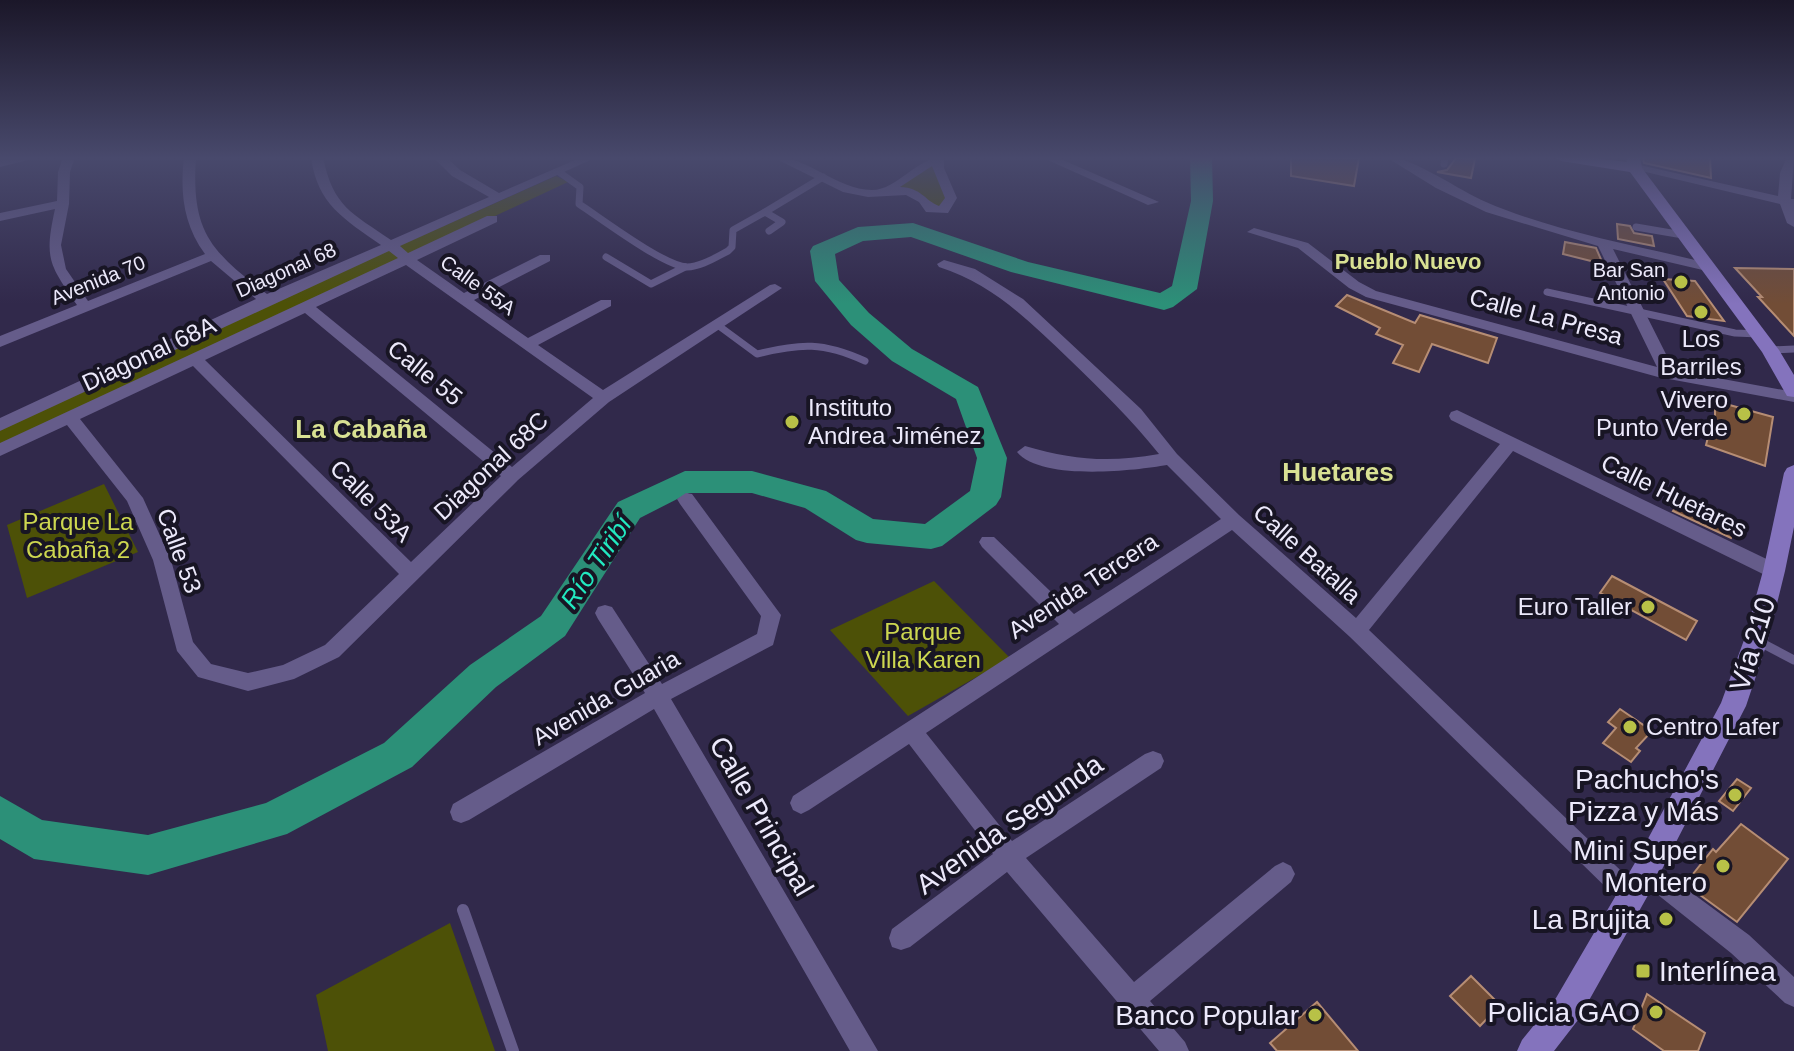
<svg xmlns="http://www.w3.org/2000/svg" width="1794" height="1051" viewBox="0 0 1794 1051" font-family="Helvetica,sans-serif">
<rect width="100%" height="100%" fill="#31294b"/>
<g fill="#4d5107">
<path d="M933,164l15,34 -1,6 -15,4c-7,-17 -19,-18 -36,-19z"/>
<polygon points="556,176 568,182 0,446 0,430 313,284"/>
<polygon points="104,484 138,552 27,598 7,525"/>
<polygon points="934,581 1010,658 908,716 830,630"/>
<polygon points="450,923 495,1051 328,1051 316,995"/>
</g>
<g fill="none" stroke-linecap="round" stroke-linejoin="round">
<polygon fill="#2c9078" fill-rule="evenodd" points="1190,157 1212,157 1213,201 1197,289 1173,307 1164,310 1011,272 911,237 863,241 835,254 839,280 869,313 912,349 978,387 1007,458 1001,497 996,505 942,546 931,549 867,543 856,540 805,508 752,493 689,493 640,518 565,636 496,687 412,767 287,834 148,875 34,859 0,839 0,796 42,820 148,835 266,803 384,743 470,665 541,616 618,502 685,471 752,471 826,491 873,519 925,524 970,491 977,458 956,399 892,361 851,325 815,281 810,251 813,246 858,227 913,223 1028,262 1160,293 1172,286 1191,201"/>
</g>
<g fill="#724d36" stroke="#b68d74" stroke-width="2">
<polygon points="1291,157 1359,158 1354,186 1291,176"/>
<polygon points="1643,157 1710,157 1711,178 1644,163"/>
<polygon points="1456,158 1475,159 1471,178 1437,172 1447,170"/>
<polygon points="1617,224 1630,226 1634,233 1652,236 1654,246 1618,239"/>
<polygon points="1565,242 1596,248 1603,264 1563,254"/>
<polygon points="1735,268 1794,269 1794,336 1758,297 1762,297"/>
<polygon points="1663,279 1695,281 1724,321 1687,316"/>
<polygon points="1347,295 1415,323 1420,315 1497,338 1488,363 1432,344 1419,372 1393,363 1403,345 1376,334 1380,328 1336,306"/>
<polygon points="1715,401 1773,417 1765,466 1706,445 1710,429 1715,431"/>
<polygon points="1683,496 1739,523 1731,538 1673,511"/>
<polygon points="1612,576 1697,621 1686,640 1600,593"/>
<polygon points="1620,709 1652,731 1636,748 1640,751 1631,762 1603,743 1616,728 1608,722"/>
<polygon points="1737,779 1751,788 1733,811 1719,801"/>
<polygon points="1741,824 1788,859 1737,922 1685,884 1713,849 1716,852"/>
<polygon points="1471,976 1500,1005 1480,1026 1450,996"/>
<polygon points="1647,994 1705,1033 1698,1051 1664,1051 1633,1029"/>
<polygon points="1317,1002 1358,1051 1277,1051 1270,1043"/>
</g>
<g fill="none" stroke-linecap="round" stroke-linejoin="round">
<g stroke="#655c8a" stroke-width="7">
<polyline points="1444,164 1445,157"/>
<path d="M559,172l21,15 -1,17c23,15 85,62 108,63 14,0 29,-10 41,-16l4,-4 1,-17 32,-18 17,10 -13,9"/>
<polyline points="765,212 823,177"/>
<polyline points="1636,227 1683,235"/>
<polyline points="606,257 651,284 685,267"/>
<polyline points="1547,292 1735,333 1759,334"/>
<path d="M719,326l38,28c44,-11 66,-12 108,7"/>
<polyline points="1770,350 1794,349"/>
</g>
<polyline stroke="#655c8a" stroke-width="9" points="1756,640 1794,660"/>
<polyline stroke="#655c8a" stroke-width="12" points="463,910 513,1051"/>
<g fill="#655c8a" fill-rule="evenodd">
<polygon points="16,157 40,157 0,167 0,159"/>
<path d="M63,157h12l-5,15 -1,32 -8,41 5,24 22,32 117,-47c-22,-30 -25,-62 -21,-97h12c-5,74 14,94 71,137l114,-49c-37,-26 -64,-41 -70,-88h12c10,50 29,56 68,83l98,-43 -37,-21 -19,-19h13l14,13 39,23 83,-36h15l-197,89 8,7 79,-37h10v6l-80,38 47,33 76,-38h10v6l-76,39 54,38 73,-38h10v6l-73,39 65,45 167,-105 5,-1 7,4 -173,114 -91,78 -179,177 -45,22 -46,12 -50,-14 -21,-26 -24,-91 -26,-59 -60,-76 -67,31v-13l398,-185 -9,-7 -389,180v-13l256,-119 -45,-38 -211,86v-11l77,-31c-28,-41 -33,-46 -22,-96l-55,12v-8l57,-12 1,-29zM406,265l187,133 -81,69 -196,-160zM305,313l196,163 -90,86 -206,-202zM193,366l206,208 -74,71 -42,20 -35,8 -37,-9 -18,-22 -22,-82 -28,-62 -63,-79z"/>
<path d="M772,157c35,-2 63,32 100,33 26,0 44,-33 72,-33v11l13,30 -9,15 -22,-1 -7,-10 -13,-7 -38,2 -25,-5zM932,166l13,32 -6,8c-15,-6 -17,-18 -39,-19z"/>
<polygon points="1041,157 1056,157 1159,202 1148,205"/>
<path d="M1386,157c24,-2 74,34 100,45 72,31 150,43 226,62l2,3 -7,4 -94,-22 61,121 120,22v10l-136,-25 -292,-80 -17,-9 -51,-40 -51,-16 7,-4 54,15 51,39 17,9 281,76 -59,-121 -112,-34 -50,-24z"/>
<polygon points="1787,157 1794,157 1791,199 1794,199 1794,227 1787,223 1780,204 1629,168 1635,164 1778,196 1780,173"/>
<path d="M944,260l31,9 48,30 118,110 36,45 62,61 117,103 144,-174 -49,-24 -2,-4 2,-4 6,-2 324,156 2,5 -2,5h-14l-254,-125 -144,179 269,257 4,8 -4,8 -8,4 -8,-4 -272,-266 -118,-107 -306,203 86,108 133,-87 8,-3 8,3 3,7 -3,7 -135,90 108,124 141,-116 8,-4 8,4 4,8 -4,8 -141,119 35,41 4,9h-30l-152,-179 -97,75 -9,3 -9,-3 -3,-9 3,-9 101,-75 -84,-110 -100,66 -8,4 -8,-4 -3,-7 3,-7 266,-172 -77,-77 -3,-5 3,-5h12l80,77 147,-95 -54,-54c-34,6 -126,16 -150,-13l8,-6c48,14 84,17 134,8 -28,-35 -58,-64 -90,-95 -40,-38 -76,-75 -130,-92l-2,-3z"/>
<polygon points="686,493 692,494 781,615 773,645 671,699 878,1051 850,1051 654,709 469,820 461,823 453,820 450,812 453,804 645,693 598,619 595,613 598,607 605,605 612,607 662,684 757,634 761,616 680,504 677,499"/>
<polygon points="1646,859 1749,935 1794,977 1794,1007 1785,1003 1731,953 1638,879 1634,871 1638,863"/>
</g>
<g fill="#8473bd" fill-rule="evenodd">
<polygon points="1554,157 1588,157 1627,162 1626,157 1640,157 1642,168 1779,350 1794,375 1794,397 1787,396 1762,352 1630,172 1561,161"/>
<polygon points="1794,465 1794,527 1785,571 1768,640 1746,706 1656,881 1578,1020 1554,1051 1517,1051 1522,1040 1556,998 1636,861 1721,703 1744,640 1763,571 1784,473 1787,468"/>
</g>
</g>
<linearGradient id="sky" x2="0" y2="1"><stop stop-color="#1b1729"/><stop offset="0.52" stop-color="#48496c"/><stop offset="1" stop-color="#48496c" stop-opacity="0"/></linearGradient>
<rect width="1794" height="304" fill="url(#sky)"/>
<g fill="#b8c147" stroke="#181524" stroke-width="3">
<circle cx="1681" cy="282" r="8"/>
<circle cx="1701" cy="312" r="8"/>
<circle cx="1744" cy="414" r="8"/>
<circle cx="792" cy="422" r="8"/>
<circle cx="1648" cy="607" r="8"/>
<circle cx="1630" cy="727" r="8"/>
<circle cx="1735" cy="795" r="8"/>
<circle cx="1723" cy="866" r="8"/>
<circle cx="1666" cy="919" r="8"/>
<rect x="1635" y="963" width="16" height="16" rx="4"/>
<circle cx="1656" cy="1012" r="8"/>
<circle cx="1315" cy="1015" r="8"/>
</g>
<g text-anchor="middle" stroke-width="8" stroke-linejoin="round" paint-order="stroke">
<g font-size="20" fill="#ece9fb" stroke="#181524">
<text transform="translate(286 270) rotate(-24)" y="7">Diagonal 68</text>
<text transform="translate(98 280) rotate(-22)" y="7">Avenida 70</text>
<text transform="translate(478 285) rotate(36)" y="7">Calle 55A</text>
</g>
<g font-size="20" fill="#ece9fb" stroke="#181524" text-anchor="end">
<text x="1665" y="277">Bar San<tspan x="1665" dy="23">Antonio</tspan></text>
</g>
<g font-size="22" font-weight="bold" fill="#d9e193" stroke="#181524">
<text x="1408" y="269">Pueblo Nuevo</text>
</g>
<g font-size="24" fill="#ece9fb" stroke="#181524">
<text transform="translate(1546 317) rotate(15)" y="8">Calle La Presa</text>
<text transform="translate(149 354) rotate(-25)" y="8">Diagonal 68A</text>
<text transform="translate(425 373) rotate(39)" y="8">Calle 55</text>
<text transform="translate(491 466) rotate(-43)" y="8">Diagonal 68C</text>
<text transform="translate(1674 496) rotate(26)" y="8">Calle Huetares</text>
<text transform="translate(371 501) rotate(45)" y="8">Calle 53A</text>
<text transform="translate(179 551) rotate(70)" y="8">Calle 53</text>
<text transform="translate(1307 554) rotate(42)" y="8">Calle Batalla</text>
<text transform="translate(1083 586) rotate(-33)" y="8">Avenida Tercera</text>
<text transform="translate(606 698) rotate(-30)" y="8">Avenida Guaria</text>
</g>
<g font-size="24" fill="#ece9fb" stroke="#181524" text-anchor="end">
<text x="1701" y="347" text-anchor="middle">Los<tspan x="1701" dy="28">Barriles</tspan></text>
<text x="1728" y="408">Vivero<tspan x="1728" dy="28">Punto Verde</tspan></text>
<text x="808" y="416" text-anchor="start">Instituto<tspan x="808" dy="28">Andrea Jiménez</tspan></text>
<text x="1632" y="615">Euro Taller</text>
<text x="1646" y="735" text-anchor="start">Centro Lafer</text>
</g>
<g font-size="24" fill="#cdd750" stroke="#181524">
<text x="78" y="530">Parque La<tspan x="78" dy="28">Cabaña 2</tspan></text>
<text x="923" y="640">Parque<tspan x="923" dy="28">Villa Karen</tspan></text>
</g>
<g font-size="26" font-weight="bold" fill="#d9e193" stroke="#181524">
<text x="361" y="438">La Cabaña</text>
<text x="1338" y="481">Huetares</text>
</g>
<g font-size="26" font-style="italic" fill="#22e9c0" stroke="#181524">
<text transform="translate(596 562) rotate(-56)" y="9">Río Tiribí</text>
</g>
<g font-size="28" fill="#ece9fb" stroke="#181524">
<text transform="translate(1752 644) rotate(-73)" y="10">Vía 210</text>
<text transform="translate(762 816) rotate(60)" y="10">Calle Principal</text>
<text transform="translate(1009 824) rotate(-35)" y="10">Avenida Segunda</text>
</g>
<g font-size="28" fill="#ece9fb" stroke="#181524" text-anchor="end">
<text x="1719" y="789">Pachucho's<tspan x="1719" dy="32">Pizza y Más</tspan></text>
<text x="1707" y="860">Mini Super<tspan x="1707" dy="32">Montero</tspan></text>
<text x="1650" y="929">La Brujita</text>
<text x="1659" y="981" text-anchor="start">Interlínea</text>
<text x="1640" y="1022">Policia GAO</text>
<text x="1299" y="1025">Banco Popular</text>
</g>
</g>
</svg>
